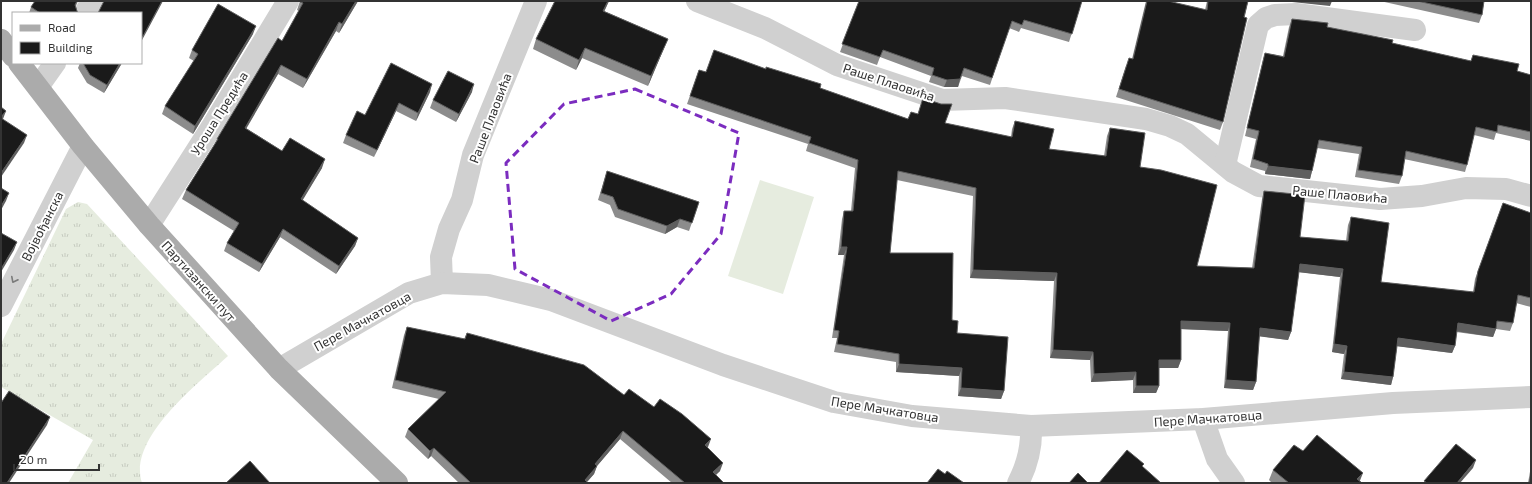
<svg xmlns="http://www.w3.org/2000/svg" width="1532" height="484" viewBox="0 0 1532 484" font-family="'Exo 2',sans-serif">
<defs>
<pattern id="grass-tufts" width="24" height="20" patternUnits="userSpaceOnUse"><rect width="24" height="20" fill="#e6ecdf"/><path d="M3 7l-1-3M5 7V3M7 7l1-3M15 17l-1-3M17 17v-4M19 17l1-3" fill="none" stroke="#c6cbc0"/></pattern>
</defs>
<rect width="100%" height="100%" fill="#fff"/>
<path fill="url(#grass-tufts)" d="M78,202l9,2 141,152c-29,27 -101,82 -86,127h-74l25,-43 -92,-53v-43l65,-135z"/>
<polygon fill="#e6ecdf" points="760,180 814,197 783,294 728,276"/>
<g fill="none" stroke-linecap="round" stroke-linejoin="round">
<g stroke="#d0d0d0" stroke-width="22">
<polyline points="697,1 765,28 837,65 942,100 1005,98 1146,119 1170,126 1187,134 1233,172 1259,186 1380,199 1422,196 1466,188 1506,189 1531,196"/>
<polyline points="85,13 92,1"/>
<polyline points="38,87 55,63"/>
<polyline points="1225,165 1258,25 1266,18 1275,15 1296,14 1415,30"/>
<polyline points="149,225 213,125 288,1"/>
<polyline points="442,283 441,257 449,229 462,200 473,155 536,1"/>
<polyline points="1,306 83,146"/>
<polyline points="279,369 409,293 442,283 488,285 551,300 723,365 834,402 912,416 1031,426 1203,419 1393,403 1531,397"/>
<polyline points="1203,419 1217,459 1234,483"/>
<path d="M1018,483c10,-19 14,-36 13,-57"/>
</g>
<g stroke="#ababab" stroke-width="22">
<polyline points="1,40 13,56"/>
<polyline points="19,63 83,146 149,225 279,369 397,483"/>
</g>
</g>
<g fill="#8c8c8c">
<polygon points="35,1 78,1 76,6 77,11 79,13 29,13 31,7"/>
<polygon points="300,1 358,1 339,33 336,31 303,88 278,74 246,128 282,151 322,168 302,200 358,238 355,246 336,274 280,237 259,272 224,251 227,243 234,231 182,199 186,190 214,145 217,139 282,41 299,11 297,10"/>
<polygon points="555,1 609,1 604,11 668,39 648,86 582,58 576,70 533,49 536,39"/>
<polygon points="859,1 1082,1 1069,42 1021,28 1019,32 1009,28 990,85 962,76 958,87 944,87 929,82 931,76 880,57 877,65 840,52"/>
<polygon points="1146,1 1168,1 1205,10 1207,1 1248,1 1223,122 1220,130 1116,97 1126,66 1132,59"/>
<polygon points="1380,1 1484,1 1482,15 1479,23"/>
<polygon points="1292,19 1392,43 1471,61 1473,55 1517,71 1531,75 1531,141 1496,133 1494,140 1474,135 1467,165 1465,172 1404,159 1402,176 1399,184 1355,177 1359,154 1317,148 1312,171 1310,179 1265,174 1265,171 1250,167 1256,139 1245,136 1263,60 1265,53 1283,56 1289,27"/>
<polygon points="253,34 193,134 162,114 165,106 194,61 189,58 192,50"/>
<polygon points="80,63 122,63 104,93 87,83 78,68"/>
<polygon points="766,69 908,119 911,112 945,123 1011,137 1012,129 1015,121 1049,149 1104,156 1107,136 1110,128 1140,167 1197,266 1252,268 1262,199 1264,191 1300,237 1346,241 1348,225 1351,217 1381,282 1473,292 1475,279 1503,203 1531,213 1531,307 1516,303 1513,323 1510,331 1496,329 1493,337 1456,332 1455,346 1452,353 1397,346 1393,377 1391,385 1341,379 1344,354 1332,352 1340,277 1299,272 1291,332 1288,340 1259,336 1256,382 1253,390 1224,388 1228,331 1181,329 1181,360 1178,368 1159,368 1159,386 1156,393 1133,393 1133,380 1091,382 1090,360 1050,358 1054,281 970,278 973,196 897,180 890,253 952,320 957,333 1004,391 1001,399 958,396 959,376 896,372 896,362 834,352 837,338 832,338 844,255 838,255 842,219 844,211 851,211 855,168 806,151 808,144 687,104 699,70 706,72"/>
<polygon points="430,92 416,121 396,111 374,157 343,143 346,135 365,115"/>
<polygon points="472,92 456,122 430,108 433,100"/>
<polygon points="607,171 699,202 689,231 677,227 665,234 615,217 610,205 598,200"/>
<polygon points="407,327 464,339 467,333 624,395 708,447 707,447 720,471 715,475 724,483 672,483 620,439 597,466 594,474 587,482 588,483 459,483 431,456 428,459 405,437 408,429 439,399 392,388 404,335"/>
<polygon points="1303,451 1360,481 1362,483 1272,483 1269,480 1273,470"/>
<polygon points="1531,466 1531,483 1528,483"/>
</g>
<g fill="#5f5f5f">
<polygon points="162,1 163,1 141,42 141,40"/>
<polygon points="356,1 358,1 339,33 342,24"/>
<polygon points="608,1 609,1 600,21 603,11"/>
<polygon points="1293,1 1332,1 1330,6 1292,2"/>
<polygon points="339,22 336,31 303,88 307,79"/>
<polygon points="256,26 253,34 193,134 195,126"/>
<polygon points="668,39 664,48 648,86 651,76"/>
<polygon points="585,48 582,58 576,70 579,60"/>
<polygon points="120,63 122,63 104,93 107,85"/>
<polygon points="281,65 278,74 242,136 245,128"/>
<polygon points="960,79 958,87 944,87 947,80"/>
<polygon points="432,84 430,92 416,121 418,113"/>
<polygon points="474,84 472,92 456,122 459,114"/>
<polygon points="399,103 396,111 374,157 377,150"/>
<polygon points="6,111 3,119 1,121 1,117"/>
<polygon points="27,135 24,143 1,177 1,173"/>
<polygon points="325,159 322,168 298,208 301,199"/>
<polygon points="1268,166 1312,171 1310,179 1265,174"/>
<polygon points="9,193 6,201 1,210 1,206"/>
<polygon points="680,219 677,227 665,234 667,226"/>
<polygon points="283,229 280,237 259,272 262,264"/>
<polygon points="358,238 355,246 336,274 339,266"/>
<polygon points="17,242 14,250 1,272 1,269"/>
<polygon points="841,247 847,247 844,255 838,255"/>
<polygon points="1300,264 1343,269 1340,277 1297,272"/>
<polygon points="973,270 1057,273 1054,281 970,278"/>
<polygon points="1181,321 1230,323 1228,331 1179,329"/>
<polygon points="1458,323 1496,329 1493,337 1455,331"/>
<polygon points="1260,328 1291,332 1288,340 1257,336"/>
<polygon points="1398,338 1455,346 1452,353 1395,346"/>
<polygon points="1334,344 1347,346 1344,354 1332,352"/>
<polygon points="1053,350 1093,352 1090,360 1050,358"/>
<polygon points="1159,360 1181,360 1178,368 1156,368"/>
<polygon points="899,364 962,368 959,376 896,372"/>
<polygon points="1136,372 1133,380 1091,382 1094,374"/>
<polygon points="1344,372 1393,377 1391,385 1341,379"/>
<polygon points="1226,380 1256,382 1253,390 1224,388"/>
<polygon points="1136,386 1159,386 1156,393 1133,393"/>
<polygon points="961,388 1004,391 1001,399 958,396"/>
<polygon points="50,417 47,425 9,483 7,483"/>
<polygon points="623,431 620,439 597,466 594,474 586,483 585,480 595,464"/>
<polygon points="711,439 708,447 702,453 705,445"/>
<polygon points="434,448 431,456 428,459 430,451"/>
<polygon points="1476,460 1473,468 1460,483 1457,483"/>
<polygon points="723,463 720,471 710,481 713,472"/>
<polygon points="1363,473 1359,483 1357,479"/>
</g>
<g fill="#1a1a1a" stroke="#5f5f5f">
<polygon points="35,1 77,1 75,5 77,11 79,13 40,13 31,7"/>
<polygon points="104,1 162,1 141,40 141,13 97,13 99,11"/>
<polygon points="300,1 356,1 342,24 339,22 307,79 281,65 245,128 282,151 290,138 325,159 301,199 358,238 339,266 283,229 262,264 227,243 239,223 186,190 218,139 217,139 278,38 282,41 303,3 300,2"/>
<polygon points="555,1 608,1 603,11 668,39 651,76 585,48 579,60 536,39"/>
<polygon points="859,1 1082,1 1072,34 1024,20 1022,25 1012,21 992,78 964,68 960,79 947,80 932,75 934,68 883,50 880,57 842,44"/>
<polygon points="1147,1 1168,1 1207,10 1208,1 1248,1 1244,17 1247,18 1223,122 1119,89 1129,58 1133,59"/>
<polygon points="1417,1 1484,1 1482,15"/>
<polygon points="218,4 256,26 195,126 165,106 198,54 192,50"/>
<polygon points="1292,19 1328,23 1327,27 1393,40 1392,43 1471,61 1473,55 1519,64 1517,71 1531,75 1531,132 1498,125 1497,132 1476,127 1467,165 1406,151 1402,176 1358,170 1362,147 1319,140 1312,171 1268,166 1268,164 1253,159 1259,131 1247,128 1265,53 1284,57"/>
<polygon points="714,50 766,69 766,67 821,84 820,88 908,119 911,112 918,114 923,98 941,104 952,104 945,123 1012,137 1015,121 1054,129 1049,149 1106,156 1110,128 1145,133 1140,167 1161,170 1217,185 1197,266 1254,268 1264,191 1305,195 1300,237 1348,241 1351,217 1389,223 1381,282 1474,292 1478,271 1503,203 1531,213 1531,298 1518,295 1513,323 1497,321 1496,329 1458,323 1455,346 1398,338 1393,377 1344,372 1347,346 1334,344 1343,269 1300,264 1291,332 1260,328 1256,382 1226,380 1230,323 1181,321 1181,360 1159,360 1159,386 1136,386 1136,372 1094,374 1093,352 1053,350 1057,273 973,270 976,188 898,171 890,253 953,253 952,320 958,321 957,333 1008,337 1004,391 961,388 962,368 899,364 899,354 837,344 839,331 834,330 847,247 841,247 844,211 853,211 858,160 809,143 811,137 690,96 699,70 706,72"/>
<polygon points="83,63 120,63 107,85 90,75"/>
<polygon points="391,63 432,84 418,113 399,103 377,150 346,135 357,111 365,115"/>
<polygon points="448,71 474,84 459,114 433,100"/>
<polygon points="1,107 6,111 1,117"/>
<polygon points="1,118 27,135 1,173"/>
<polygon points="607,171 699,202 692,223 680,219 667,226 618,209 613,197 601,193"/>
<polygon points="1,188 9,193 1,206"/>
<polygon points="1,233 17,242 1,269"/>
<polygon points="407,327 465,339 467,333 584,365 624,395 629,389 654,407 660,399 682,414 711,439 705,445 723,463 713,472 724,483 685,483 623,431 595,464 597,466 585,480 588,483 471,483 434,448 430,451 408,429 446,392 395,380"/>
<polygon points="9,391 50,417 7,483 1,483 1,403"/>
<polygon points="1317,435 1363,473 1357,479 1362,483 1289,483 1273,470 1294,445 1303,451"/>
<polygon points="1456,444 1476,460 1457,483 1427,483 1424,481"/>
<polygon points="1127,450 1144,464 1142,466 1161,483 1099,483"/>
<polygon points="250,461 270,483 226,483"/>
<polygon points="938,469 945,474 947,471 964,483 927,483"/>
<polygon points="1078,473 1088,483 1069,483"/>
<polygon points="1531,474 1531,483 1529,483"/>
</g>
<defs><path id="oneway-chevron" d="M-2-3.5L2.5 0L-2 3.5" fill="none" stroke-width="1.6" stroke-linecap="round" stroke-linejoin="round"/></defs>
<use stroke="#7a7a7a" href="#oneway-chevron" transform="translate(14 280) rotate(117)"/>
<path fill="none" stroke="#7b2cbf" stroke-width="3" stroke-dasharray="8 5" stroke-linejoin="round" d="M635,89l104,44 -18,101 -50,60 -60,27 -96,-52 -9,-106 58,-59z"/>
<g text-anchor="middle" stroke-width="4" stroke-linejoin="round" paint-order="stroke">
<g font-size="13" fill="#333" stroke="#fff">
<text transform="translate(889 82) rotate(18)" y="5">Раше Плаовића</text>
<text transform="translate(219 113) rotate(-58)" y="5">Уроша Предића</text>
<text transform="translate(490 118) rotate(-69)" y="5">Раше Плаовића</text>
<text transform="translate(1340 194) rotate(5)" y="5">Раше Плаовића</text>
<text transform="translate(42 226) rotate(-63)" y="5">Војвођанска</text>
<text transform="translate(199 281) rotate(48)" y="5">Партизански пут</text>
<text transform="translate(362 321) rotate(-29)" y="5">Пере Мачкатовца</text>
<text transform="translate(885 409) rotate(9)" y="5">Пере Мачкатовца</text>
<text transform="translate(1208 418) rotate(-4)" y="5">Пере Мачкатовца</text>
</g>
</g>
<rect width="1532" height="484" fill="none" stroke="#333333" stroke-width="4"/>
<rect x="12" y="12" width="130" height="52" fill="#ffffff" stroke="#adadad"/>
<rect x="20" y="25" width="20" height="6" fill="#ababab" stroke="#adadad"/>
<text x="48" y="32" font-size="12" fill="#333333">Road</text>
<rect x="20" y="42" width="20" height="12" fill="#1a1a1a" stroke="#adadad"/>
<text x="48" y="52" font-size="12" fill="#333333">Building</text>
<path d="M14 464v6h85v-6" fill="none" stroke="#333333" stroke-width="2"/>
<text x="20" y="464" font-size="12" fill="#333333" stroke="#ffffff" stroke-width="3" paint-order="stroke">20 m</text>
</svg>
